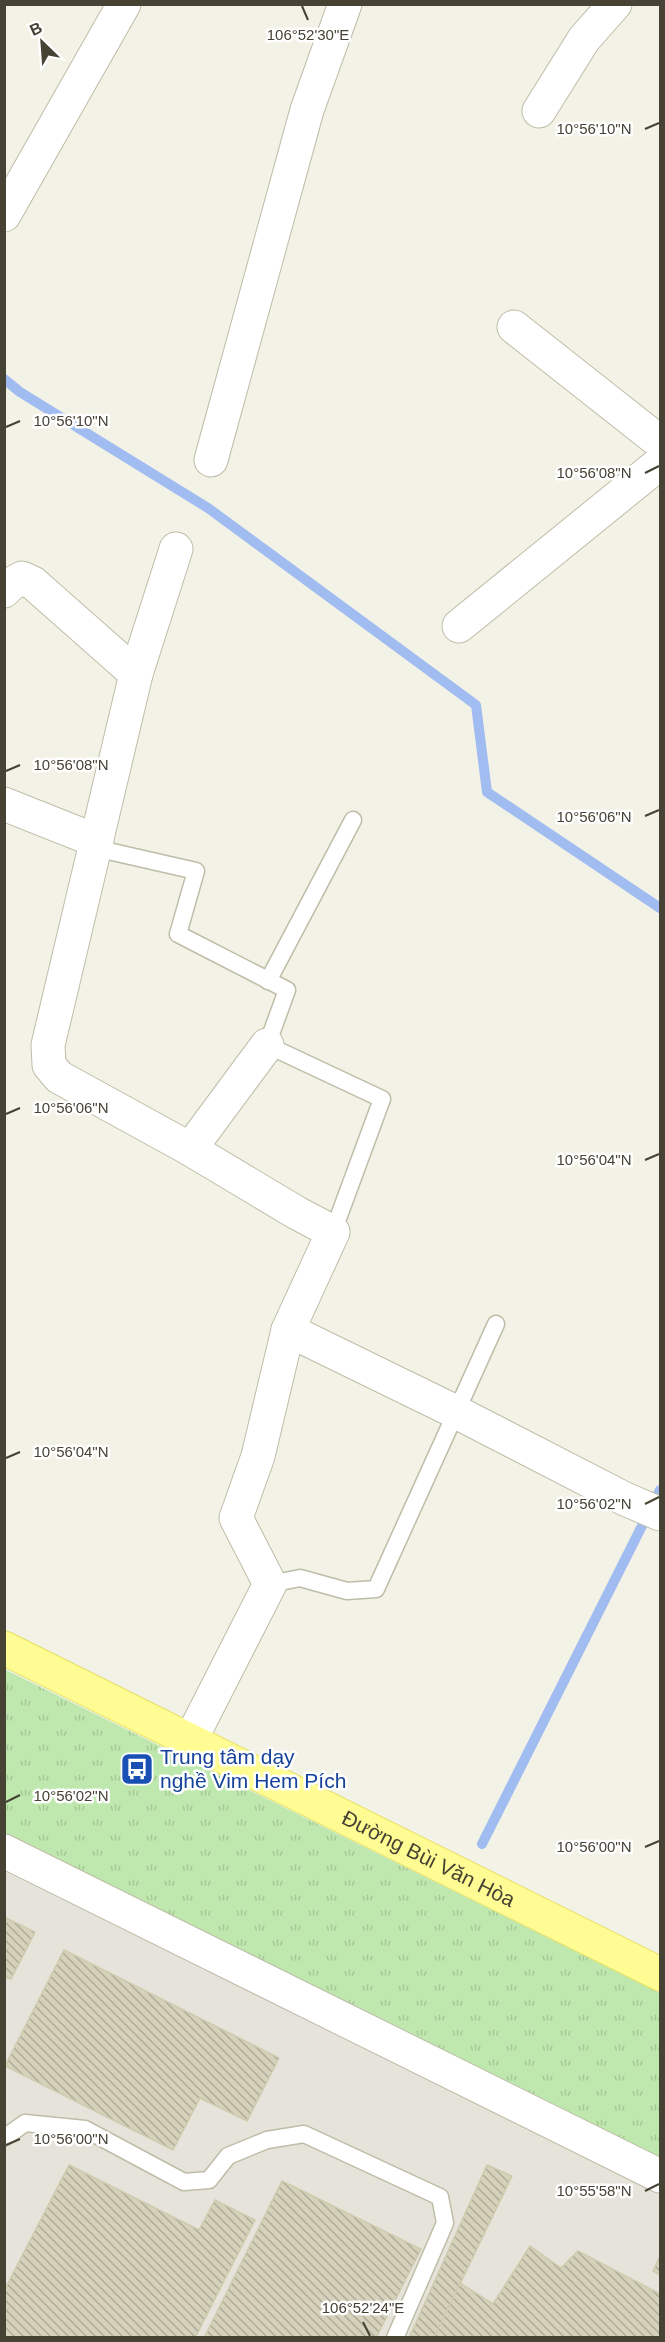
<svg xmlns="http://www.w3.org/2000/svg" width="665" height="2342" viewBox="0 0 665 2342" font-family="Helvetica,sans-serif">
<defs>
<pattern id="grass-tufts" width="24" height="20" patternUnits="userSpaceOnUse" patternTransform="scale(1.5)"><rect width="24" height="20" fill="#bfe8ae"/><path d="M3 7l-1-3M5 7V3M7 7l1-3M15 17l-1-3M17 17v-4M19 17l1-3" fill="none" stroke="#a6c896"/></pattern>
<pattern id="building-back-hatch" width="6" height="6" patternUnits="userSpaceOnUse" patternTransform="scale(1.5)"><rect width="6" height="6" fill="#d5d1bb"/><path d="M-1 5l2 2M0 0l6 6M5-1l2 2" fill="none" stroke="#afab99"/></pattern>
</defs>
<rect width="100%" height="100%" fill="#f3f2e6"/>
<polygon fill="#e5e3da" points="4,1859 660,2185 660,2337 5,2337"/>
<polygon fill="url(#grass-tufts)" points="4,1669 660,1993 660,2169 5,1843"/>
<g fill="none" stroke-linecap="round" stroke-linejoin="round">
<g stroke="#a1bcf1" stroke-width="10">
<polyline points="4,379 20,392 208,508 476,705 487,792 660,908"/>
<polyline points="482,1844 660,1490"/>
</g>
</g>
<g fill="url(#building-back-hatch)" stroke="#cfcbae" stroke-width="1.5">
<polygon points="4,1917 35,1932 11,1979 4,1977"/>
<polygon points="64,1950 279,2058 247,2121 200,2098 173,2150 5,2066"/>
<polygon points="69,2165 199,2230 215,2200 255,2220 195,2338 4,2338 4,2291"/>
<polygon points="487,2165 512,2176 434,2338 409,2338"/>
<polygon points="282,2181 421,2249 376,2338 204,2338"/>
<polygon points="530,2246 561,2268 578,2251 660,2294 660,2338 434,2338 460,2283 493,2304"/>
<polygon points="660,2256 660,2275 653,2271"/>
</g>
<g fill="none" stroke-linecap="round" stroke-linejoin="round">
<g stroke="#bebda8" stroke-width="19">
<g id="lane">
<polyline points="95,848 196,871 178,934 287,990 267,1045 382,1099 333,1232"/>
<polyline points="268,981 353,820"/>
<polyline points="270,1584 300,1578 347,1591 376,1589 496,1324"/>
<polyline points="4,2138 25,2123 85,2129 184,2182 209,2180 228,2156 267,2140 304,2134 440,2197 445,2223 395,2338"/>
</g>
</g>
<g stroke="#bebda8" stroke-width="35">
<g id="street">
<polyline points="539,111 584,39 615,4"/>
<polyline points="4,215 124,4"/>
<polyline points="514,327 660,442"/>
<polyline points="211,460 307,110 345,4"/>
<polyline points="176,549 136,674 48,1045 49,1065 59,1077 190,1149 297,1213 333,1232 288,1330 258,1456 236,1518 270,1584 191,1739"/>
<polyline points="4,591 11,584 22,578 33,583 136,674"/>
<polyline points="459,626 660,463"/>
<polyline points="4,804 97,841"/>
<polyline points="190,1149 267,1045"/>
<polyline points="288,1330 456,1412 625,1499 660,1514"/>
<polyline points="4,1851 660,2176"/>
</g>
</g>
<g stroke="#e4df62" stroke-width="35">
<g id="primary">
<path id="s1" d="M4,1648l656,326"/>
</g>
</g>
<use href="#lane" stroke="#fff" stroke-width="16"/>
<use href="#street" stroke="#fff" stroke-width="33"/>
<use href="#primary" stroke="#fffc93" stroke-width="33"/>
</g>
<path fill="none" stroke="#464335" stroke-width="2" d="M302,6l6,14M645,129l14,-6M6,427l14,-6M645,473l14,-7M6,771l14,-6M645,816l14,-6M6,1114l14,-6M645,1160l14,-6M6,1458l14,-6M645,1504l14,-7M6,1802l14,-7M645,1847l14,-6M6,2145l14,-6M645,2191l14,-7M363,2322l7,14"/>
<defs>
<g id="bus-square" transform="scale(1.725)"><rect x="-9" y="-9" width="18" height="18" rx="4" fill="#1a4fb4" stroke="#fff"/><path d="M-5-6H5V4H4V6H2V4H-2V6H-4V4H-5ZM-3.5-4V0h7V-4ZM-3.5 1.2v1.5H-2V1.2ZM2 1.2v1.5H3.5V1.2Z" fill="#fff"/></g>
</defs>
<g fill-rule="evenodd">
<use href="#bus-square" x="137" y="1769"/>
</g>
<g text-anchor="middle" stroke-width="5" stroke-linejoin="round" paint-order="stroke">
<g font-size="21" fill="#164399" stroke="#fff" text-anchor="start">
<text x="160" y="1764">Trung tâm dạy<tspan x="160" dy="24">nghề Vim Hem Pích</tspan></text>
</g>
<g font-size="21" fill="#464335" stroke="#fff">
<text dy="7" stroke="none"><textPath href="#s1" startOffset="474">Đường Bùi Văn Hòa</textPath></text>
</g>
</g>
<g font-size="15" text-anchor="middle" fill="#464335" stroke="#fff" stroke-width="5" stroke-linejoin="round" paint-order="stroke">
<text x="308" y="40">106°52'30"E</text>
<text x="594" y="134">10°56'10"N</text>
<text x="71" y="426">10°56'10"N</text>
<text x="594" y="478">10°56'08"N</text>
<text x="71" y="770">10°56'08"N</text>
<text x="594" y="822">10°56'06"N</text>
<text x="71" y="1113">10°56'06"N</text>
<text x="594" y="1165">10°56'04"N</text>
<text x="71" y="1457">10°56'04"N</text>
<text x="594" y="1509">10°56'02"N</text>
<text x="71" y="1801">10°56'02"N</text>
<text x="594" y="1852">10°56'00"N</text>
<text x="71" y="2144">10°56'00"N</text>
<text x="594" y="2196">10°55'58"N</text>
<text x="363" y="2313">106°52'24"E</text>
</g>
<rect width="665" height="2342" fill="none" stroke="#464335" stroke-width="12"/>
<g transform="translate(42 42) rotate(335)" stroke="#ffffff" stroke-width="4.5" paint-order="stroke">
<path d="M0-4.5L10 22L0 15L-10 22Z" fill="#464335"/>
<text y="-9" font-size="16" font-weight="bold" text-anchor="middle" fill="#464335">B</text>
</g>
</svg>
